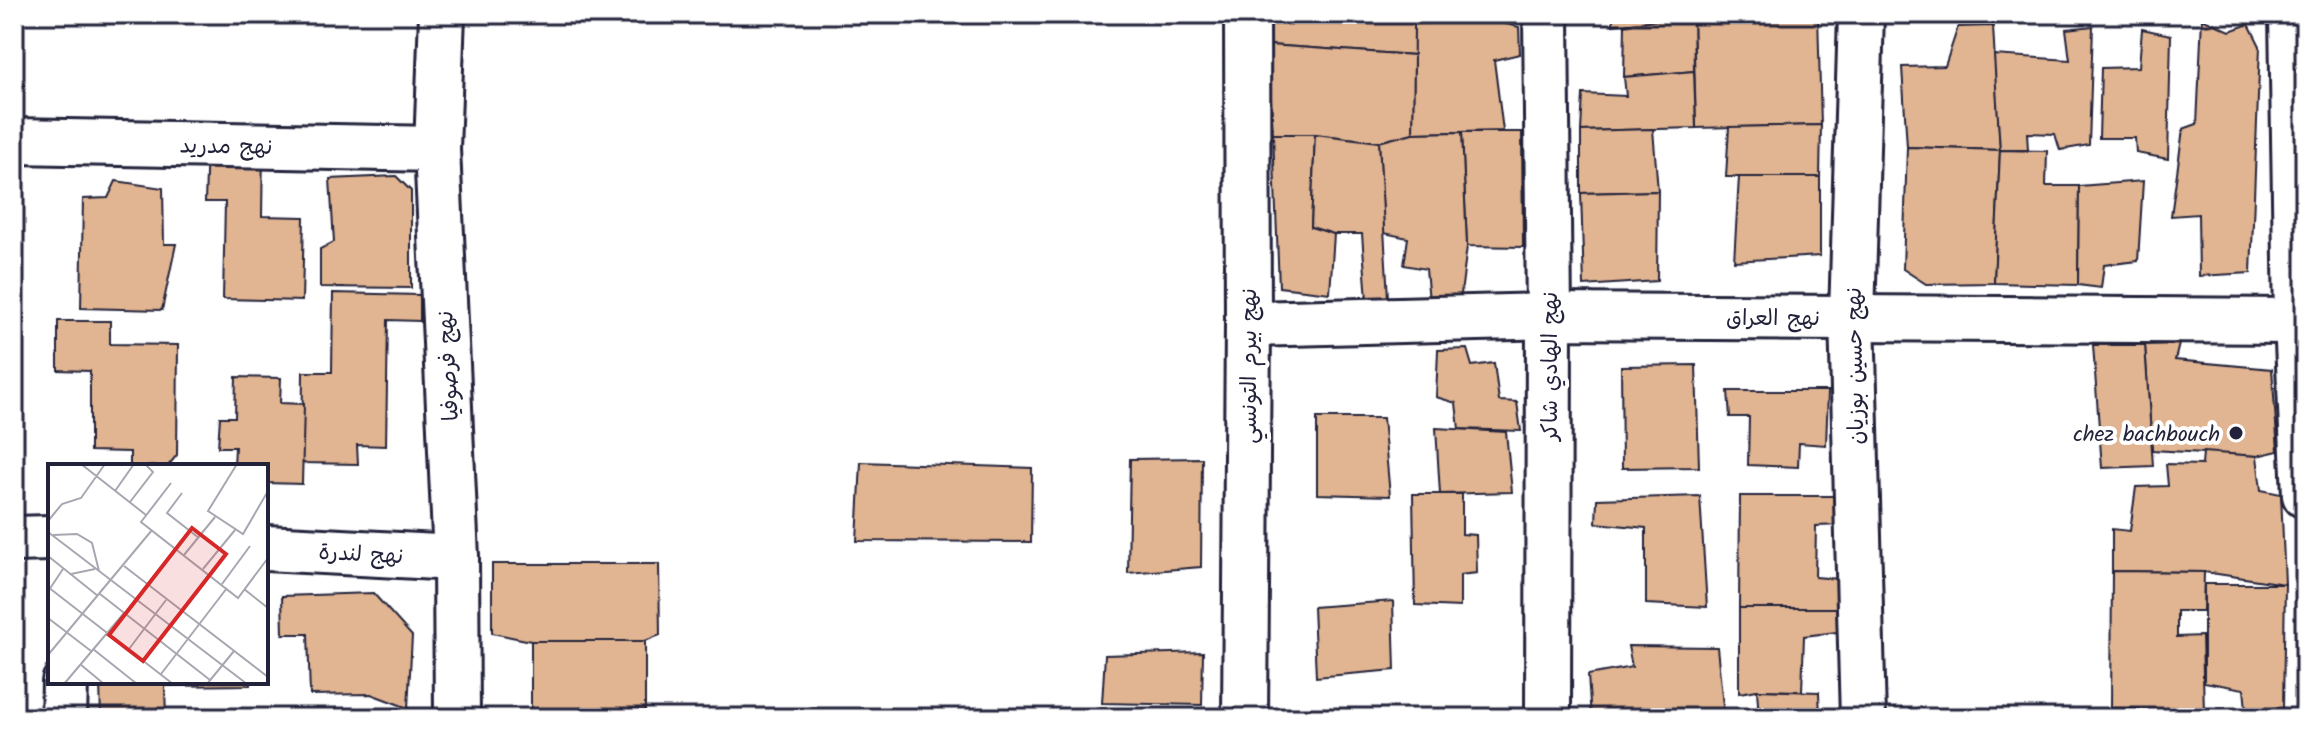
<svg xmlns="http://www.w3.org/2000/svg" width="2319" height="732" viewBox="0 0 2319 732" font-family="Kalam,'Playpen Sans Arabic',sans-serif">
<rect width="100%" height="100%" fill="#fff"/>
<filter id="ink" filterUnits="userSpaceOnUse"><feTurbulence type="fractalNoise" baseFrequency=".0125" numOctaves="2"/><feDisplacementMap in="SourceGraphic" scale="16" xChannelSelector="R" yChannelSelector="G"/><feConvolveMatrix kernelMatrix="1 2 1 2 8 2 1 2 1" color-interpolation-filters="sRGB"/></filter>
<g filter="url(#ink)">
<g fill="#e1b591" stroke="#22223b" stroke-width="2">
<polygon points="1268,14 1414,14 1414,55 1268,45"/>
<polygon points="1414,14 1486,14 1486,19 1414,24"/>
<polygon points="1613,14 1693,14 1693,16 1613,25"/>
<polygon points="1721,14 1795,14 1721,16"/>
<polygon points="1818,14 1821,125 1696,128 1693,16"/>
<polygon points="1693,16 1694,71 1624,77 1625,24"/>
<polygon points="2202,18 2230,31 2249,24 2260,46 2251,273 2199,276 2198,214 2171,216 2183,129 2197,124"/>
<polygon points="1486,19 1519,27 1520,54 1494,60 1503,131 1413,133 1414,24"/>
<polygon points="1993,26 2000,150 1907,147 1902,67 1945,66 1958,27"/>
<polygon points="2093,26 2089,145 2060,150 2055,134 2027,133 2028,150 2000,150 1994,55 2070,60 2066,29"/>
<polygon points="2142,29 2171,35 2168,159 2136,153 2135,138 2099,138 2101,68 2139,67"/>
<polygon points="1268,45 1414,55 1413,133 1379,142 1315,134 1273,134"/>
<polygon points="1694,71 1696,128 1581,131 1583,94 1626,96 1624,77"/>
<polygon points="1821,125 1820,177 1726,177 1729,127"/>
<polygon points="1653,129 1658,191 1581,193 1581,131"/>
<polygon points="1462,132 1522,132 1523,247 1467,246"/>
<polygon points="1462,132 1467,246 1460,302 1429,301 1426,269 1404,265 1408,238 1384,233 1379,142 1413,133"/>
<polygon points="1273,134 1315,134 1311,227 1334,234 1330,293 1279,287"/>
<polygon points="1315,134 1379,142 1388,298 1367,300 1362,234 1334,234 1311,227"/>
<polygon points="207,146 263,147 262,216 304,217 302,301 223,299 225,202 205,202"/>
<polygon points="1907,147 2000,150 1994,283 1926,284 1903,269"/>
<polygon points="2000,150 2047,151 2046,186 2079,186 2078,285 1994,283"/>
<polygon points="396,176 411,191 411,288 320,287 320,249 334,242 330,179"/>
<polygon points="1739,177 1820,177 1820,256 1734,261"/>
<polygon points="116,181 163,188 164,244 176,244 162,310 81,308 83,199 108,198"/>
<polygon points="2143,181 2138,261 2104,265 2101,288 2078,285 2079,186"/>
<polygon points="1658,191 1657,281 1584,286 1581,193"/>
<polygon points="333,293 420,295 420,321 388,320 386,446 357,445 358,464 302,463 303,372 332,372"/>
<polygon points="58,321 110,321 110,344 178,345 177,455 168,466 130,466 130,452 90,451 90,371 58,370"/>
<polygon points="2179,344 2175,360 2272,369 2278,451 2257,456 2152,450 2145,345"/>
<polygon points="2093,345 2145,345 2153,466 2102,468"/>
<polygon points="1467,349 1472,366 1494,363 1499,401 1517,402 1521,431 1459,429 1456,403 1436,397 1438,350"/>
<polygon points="1696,365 1699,467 1622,468 1621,366"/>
<polygon points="236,377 281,378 280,403 304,404 302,484 266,483 266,466 234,466 235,447 218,447 220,417 235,417"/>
<polygon points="1728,391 1828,391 1826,445 1799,443 1798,467 1748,465 1749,417 1730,417"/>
<polygon points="1317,418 1383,418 1390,496 1317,494"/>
<polygon points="1436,428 1506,432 1512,492 1440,494"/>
<polygon points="2203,452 2257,456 2261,490 2281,494 2285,584 2204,572 2112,571 2112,529 2130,531 2136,487 2168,486 2166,464 2202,465"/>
<polygon points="1202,458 1201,567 1128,573 1130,459"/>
<polygon points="861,462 1032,468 1031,542 857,541"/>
<polygon points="1413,494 1462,494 1462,534 1476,535 1477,573 1460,575 1460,607 1415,605"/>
<polygon points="1700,496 1707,607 1646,604 1646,528 1596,523 1597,499"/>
<polygon points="1740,496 1841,496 1843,525 1816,526 1815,577 1839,579 1839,608 1739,608"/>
<polygon points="492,564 659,564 660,635 645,641 531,641 492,633"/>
<polygon points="2112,571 2204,572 2203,611 2177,611 2177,637 2202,636 2204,712 2111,708"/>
<polygon points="2204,584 2285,584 2283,709 2246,709 2244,689 2204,682"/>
<polygon points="373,593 412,636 408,708 371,694 310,695 308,634 283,634 282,596"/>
<polygon points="1393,601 1395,670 1316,677 1313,607"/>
<polygon points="1739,608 1839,608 1837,632 1804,636 1802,691 1757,690 1739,693"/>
<polygon points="531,641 645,641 645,710 531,713"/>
<polygon points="1628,646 1717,647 1724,716 1706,718 1591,718 1588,675 1632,667"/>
<polygon points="1203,652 1202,705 1102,703 1105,655"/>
<polygon points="100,682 250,682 250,685 165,686 166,718 101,718"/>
<polygon points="1757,690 1819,692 1820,718 1759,718"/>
</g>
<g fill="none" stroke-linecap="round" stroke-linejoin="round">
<g stroke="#22223b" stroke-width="50">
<g id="street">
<polyline points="442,14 437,149 456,558 457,718"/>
<polyline points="1546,14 1549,316 1548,718"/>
<polyline points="1861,14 1852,317 1863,718"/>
<polyline points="2292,14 2297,321 2305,495"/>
<polyline points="14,141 437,149"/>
<polyline points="1248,324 1549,316 2297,321"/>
<polyline points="14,539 50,538"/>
<polyline points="266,548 456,558"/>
<polyline points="64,718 65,682"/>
<polyline points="1245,718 1248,324 1247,14"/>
</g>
</g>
<use href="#street" stroke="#fff" stroke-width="44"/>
</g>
</g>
<circle fill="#22223b" stroke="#fff" stroke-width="3" cx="2236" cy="433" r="8"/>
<g text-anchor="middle" stroke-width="8" stroke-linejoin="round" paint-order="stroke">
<g font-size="22" fill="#22223b" stroke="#fff">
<text transform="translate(226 145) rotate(1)" y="8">نهج مدريد</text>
<text x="1773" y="325">نهج العراق</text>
<text transform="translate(447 366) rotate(-93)" y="8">نهج فرصوفيا</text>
<text transform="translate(1248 366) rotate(-90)" y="8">نهج بيرم التونسي</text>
<text transform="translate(1549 366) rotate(-90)" y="8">نهج الهادي شاكر</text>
<text transform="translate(1854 366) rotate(-91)" y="8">نهج حسين بوزيان</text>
<text transform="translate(361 553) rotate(3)" y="8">نهج لندرة</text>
</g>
<g font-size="22" fill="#22223b" stroke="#fff" text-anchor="end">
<text x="2220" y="441">chez bachbouch</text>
</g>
</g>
<g transform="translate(48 464)">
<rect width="220" height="220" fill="#fff"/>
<path fill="none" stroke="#a7a7b1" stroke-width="2" d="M33,0l65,51M189,0l-29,47 35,23 25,-43M123,19l-30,39 97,76 30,-40M67,27l19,-27M134,29l-15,20 32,25M82,38l23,-30 -8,-8M0,57l14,-17 19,-6 24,-34M0,68l199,152M5,71l24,-1 15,9 7,28M136,91l31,-38M0,92l50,40M76,102l144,111M155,105l32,-39M23,110l24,-5M174,120l28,-38M0,123l125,97M196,125l24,19M1,126l14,-21M52,130l110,86M0,154l43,33M45,185l44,35M81,185l37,-49M0,191l104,-125M96,196l15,-20M32,200l24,20M113,210l66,-86M16,220l60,-71M159,220l27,-33"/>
<path fill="#d62828" fill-opacity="0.15" stroke="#d62828" stroke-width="4" d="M144,64l34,26 -83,107 -34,-26z"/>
<rect width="220" height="220" fill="none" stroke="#22223b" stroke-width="4"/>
</g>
<rect width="2319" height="732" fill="none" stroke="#fff" stroke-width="48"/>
<rect x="24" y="24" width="2271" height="684" fill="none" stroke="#22223b" stroke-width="3" filter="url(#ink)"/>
</svg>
